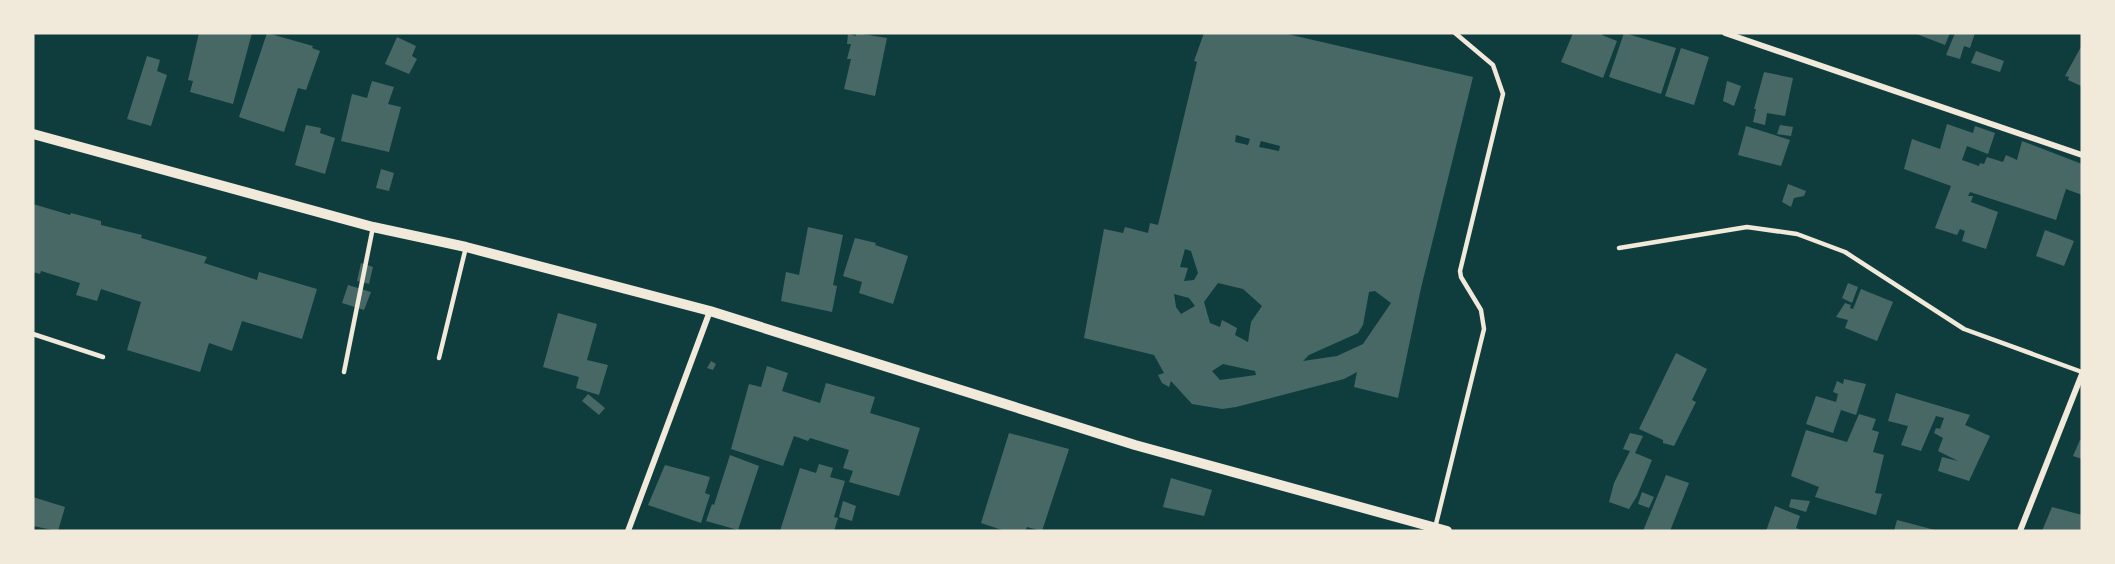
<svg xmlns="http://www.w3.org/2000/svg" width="2115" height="564" viewBox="0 0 2115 564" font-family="Figtree,sans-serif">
<rect width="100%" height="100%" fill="#0f3d3e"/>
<g fill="#486865" fill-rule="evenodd">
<polygon points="199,33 252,33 233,104 190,92 193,81 188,80"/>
<polygon points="267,33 313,46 312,48 320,51 306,90 298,88 284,132 239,117"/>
<polygon points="856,33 887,38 875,96 844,89 851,59 847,59 851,44 847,44 848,34 856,36"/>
<path d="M1204,33h79l190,44 -52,211 -23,110 -44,-11 3,-15 -13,7 -108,28 -14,2 -30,-5 -21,-23 -2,6 -7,-4 -4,-8 6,-2 -10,-18 -70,-17 20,-109 19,4 2,-6 23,6 2,-10 8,2 39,-163 -3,-1zM1236,135l14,4 -2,6 -13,-3zM1261,141l19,5 -1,5 -20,-4zM1185,249l6,2 7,22 -4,7 -10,1 4,-13 -8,-1zM1218,283l25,6 19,17 -11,16 -3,20 -13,-7 2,-7 -15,-8 -2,7 -10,-4 -6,-21zM1375,291l16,12 -28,41 -26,12 -34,5 6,-6 49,-22 5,-8 6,-33zM1174,294l15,4 6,8 -14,8 -5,-7zM1223,364l32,7 1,4 -36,5 -8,-9z"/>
<polygon points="1573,33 1603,33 1602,35 1617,41 1603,78 1561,62"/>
<polygon points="1624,33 1676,48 1661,94 1609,77"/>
<polygon points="1914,33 1950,33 1945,45"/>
<polygon points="1955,33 1975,33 1970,48 1964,46 1960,59 1946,55"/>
<polygon points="397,37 416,46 412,56 417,59 409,74 385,64"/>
<polygon points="2082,45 2082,84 2081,86 2068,80 2069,77 2065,76"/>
<polygon points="1681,48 1709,57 1694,105 1665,96"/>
<polygon points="1976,51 2004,61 2000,72 1971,63"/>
<polygon points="147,56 160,60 157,71 167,75 151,126 127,119"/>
<polygon points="1764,72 1793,78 1785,116 1767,113 1765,125 1753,122 1756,109 1754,109"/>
<polygon points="372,81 394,87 388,104 401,107 389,152 341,141 352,94 367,98"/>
<polygon points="1727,81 1741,86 1734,106 1723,101"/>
<polygon points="1947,124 1973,133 1975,126 1995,133 1988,154 1967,146 1962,160 1979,166 1980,163 1984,164 1987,157 2003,162 2006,155 2017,160 2022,141 2082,164 2082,195 2066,189 2056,220 1970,192 1968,196 1973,196 1971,202 1998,212 1986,249 1962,241 1965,231 1960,229 1957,235 1935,228 1951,186 1904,169 1912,139 1940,149"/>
<polygon points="306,125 321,128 320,133 335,138 325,174 295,165"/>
<polygon points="1780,125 1793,127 1791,136 1777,134"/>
<polygon points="1746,126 1790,140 1781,166 1738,155"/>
<polygon points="381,169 394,173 389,191 376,188"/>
<polygon points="1788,184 1806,191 1804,196 1794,198 1791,207 1782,202"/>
<polygon points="33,204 70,215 71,213 101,221 101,225 142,235 141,238 207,257 204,263 254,279 257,280 259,272 317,289 302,339 242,321 232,351 209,343 200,372 127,350 141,302 101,289 97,301 76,295 80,283 41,271 40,274 33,272"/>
<polygon points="808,227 843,235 833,285 837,286 832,312 781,301 786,272 799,275"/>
<polygon points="2045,230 2074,241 2064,266 2036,256"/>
<polygon points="855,238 876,243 875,245 908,256 893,304 859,293 862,282 843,276"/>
<polygon points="361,263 373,267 369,284 357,281"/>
<polygon points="1848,283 1858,287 1852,303 1842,298"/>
<polygon points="348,285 371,292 364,310 342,303"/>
<polygon points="1861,289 1893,302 1877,341 1845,328 1848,320 1836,317 1845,303 1851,305 1850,308 1853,309"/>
<polygon points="558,313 597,324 587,360 608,365 599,395 576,388 579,377 543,367"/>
<polygon points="1676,353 1707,369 1692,400 1696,402 1674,446 1663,443 1663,440 1639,429"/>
<polygon points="711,361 716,364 713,370 707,368"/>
<polygon points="767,366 788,373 782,391 820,403 826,383 875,397 870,413 920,428 899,496 849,482 853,471 843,468 849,450 810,438 808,441 794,436 783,466 731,449 749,384 761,387"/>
<polygon points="1844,379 1866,384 1856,415 1841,410 1833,433 1806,424 1816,396 1836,402 1838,394 1833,392 1837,381 1843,384"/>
<polygon points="1896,393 1970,415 1965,425 1990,436 1969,481 1938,471 1942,457 1958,461 1938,451 1943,438 1934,433 1936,428 1940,429 1944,418 1936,416 1921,451 1901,445 1908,426 1888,421"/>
<polygon points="588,394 605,408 599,415 582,401"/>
<polygon points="1859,414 1876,419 1872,430 1879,432 1873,452 1884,455 1875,493 1882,494 1876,515 1815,497 1819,487 1791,476 1806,430 1847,442"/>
<polygon points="1009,433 1069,449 1042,531 1027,527 1025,531 1005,531 981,523"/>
<polygon points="1630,433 1643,436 1635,453 1652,460 1637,496 1629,509 1609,502 1614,483 1630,451 1623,449"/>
<polygon points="2080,440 2082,441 2082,459 2073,456"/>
<polygon points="730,455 759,466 738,530 706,521 712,504 714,505"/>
<polygon points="819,464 833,468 830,477 845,481 834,517 838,518 834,531 780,531 800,468 816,473"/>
<polygon points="665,465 710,477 705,493 710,495 701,523 648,505"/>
<polygon points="1666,475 1689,483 1670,531 1643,531"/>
<polygon points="1171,478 1212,490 1204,516 1163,507"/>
<polygon points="1642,492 1654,497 1649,508 1638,504"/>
<polygon points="33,497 65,507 58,531 33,526"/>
<polygon points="1791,499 1810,501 1806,512 1789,507"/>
<polygon points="843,501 856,506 852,521 839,517"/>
<polygon points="1775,506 1800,516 1796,528 1804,531 1766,531"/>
<polygon points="2052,507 2082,515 2082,531 2042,531"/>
<polygon points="1897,520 1935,530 1935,531 1894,531"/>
</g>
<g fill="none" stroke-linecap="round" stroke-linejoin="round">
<g stroke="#f1e9da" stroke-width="4.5">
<polyline points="1619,248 1747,227 1797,234 1845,252 1964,329 2082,372"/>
<polyline points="33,334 103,357"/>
<polyline points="439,358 466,247"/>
<polyline points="344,372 373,227"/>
<polyline points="1435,528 1484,329 1481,310 1461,277 1460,271 1503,94 1493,65 1455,33"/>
</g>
<g stroke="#f1e9da" stroke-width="6">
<polyline points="1725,33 2082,155"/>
<polyline points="628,531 710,311"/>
<polyline points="2020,531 2082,374"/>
</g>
<polyline stroke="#f1e9da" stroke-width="10" points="33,134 373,227 466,247 710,311 1135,445 1447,531"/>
</g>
<rect width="2115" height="564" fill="none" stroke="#f1e9da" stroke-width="69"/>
</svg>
